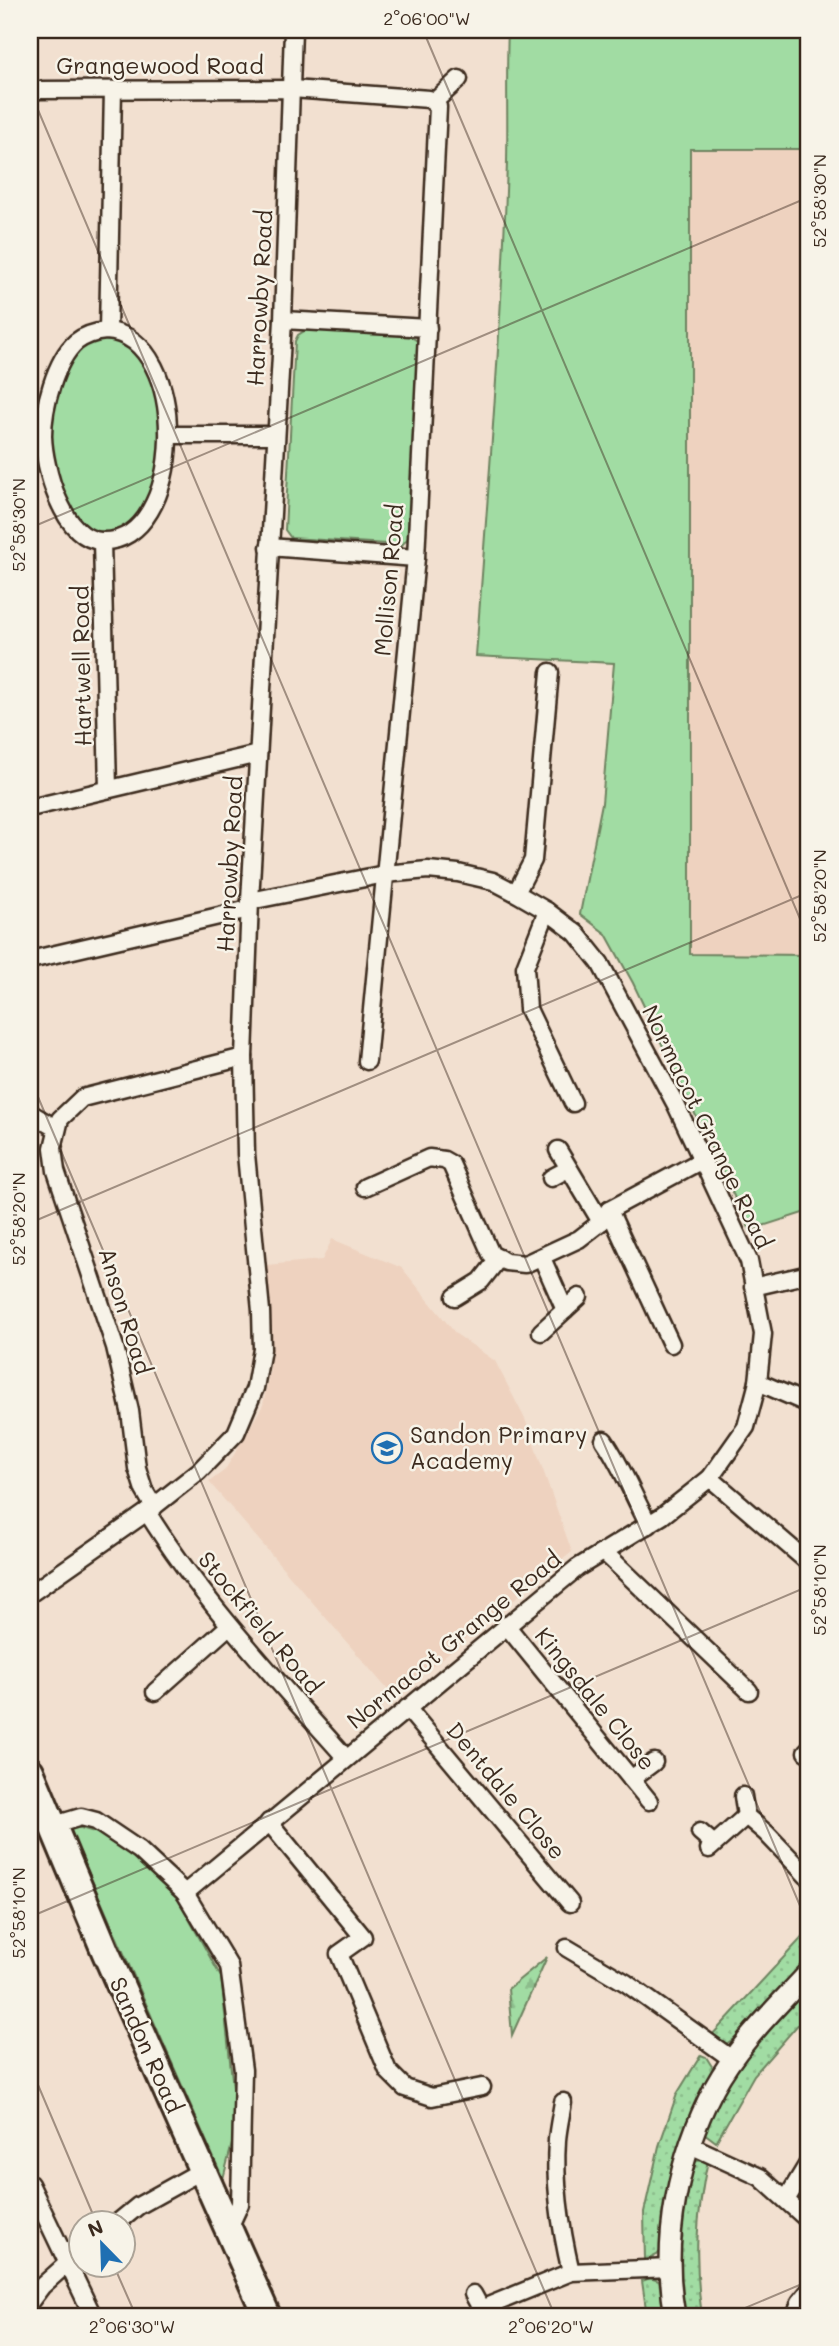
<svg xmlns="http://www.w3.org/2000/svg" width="839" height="2346" viewBox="0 0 839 2346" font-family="Mali,sans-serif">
<defs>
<pattern id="grass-dots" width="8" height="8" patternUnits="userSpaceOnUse" patternTransform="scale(1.75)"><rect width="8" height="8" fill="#a1dca3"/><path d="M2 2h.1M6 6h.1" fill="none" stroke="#8cbd8c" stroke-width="1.8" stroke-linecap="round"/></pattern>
<pattern id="forest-firs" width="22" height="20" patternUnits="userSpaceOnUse" patternTransform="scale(1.75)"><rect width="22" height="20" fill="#a1dca3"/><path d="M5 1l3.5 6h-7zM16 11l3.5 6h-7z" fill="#8cbd8c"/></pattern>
</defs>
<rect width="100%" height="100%" fill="#f2e0d0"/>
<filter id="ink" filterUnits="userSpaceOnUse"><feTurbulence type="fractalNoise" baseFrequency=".0143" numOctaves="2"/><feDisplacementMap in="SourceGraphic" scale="14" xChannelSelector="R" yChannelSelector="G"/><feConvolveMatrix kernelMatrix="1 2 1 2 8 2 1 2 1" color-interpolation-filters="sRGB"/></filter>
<g filter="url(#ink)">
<g fill="#eed2bf">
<polygon points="690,148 809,149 809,955 690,954"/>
<polygon points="332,1239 402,1268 456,1334 495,1361 525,1419 572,1552 394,1697 209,1482 225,1470 263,1405 270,1369 266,1265 322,1260"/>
</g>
<g fill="url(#grass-dots)" stroke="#6e8360" stroke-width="2">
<path d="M809,1930v26c-12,14 -72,86 -84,88 -6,1 -10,-4 -14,-8z"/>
<polygon points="809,1983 809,2012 754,2075 716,2142 704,2133 722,2093 748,2051"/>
<path d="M701,2055l5,2 7,11c-14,33 -30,66 -41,101 -8,26 -9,54 -11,81l-4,5 -12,6 -1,-49 15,-66 18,-52z"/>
<path d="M708,2160c-12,56 -14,99 -6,156h-18c-6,-48 -11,-110 11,-155z"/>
<polygon points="650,2278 659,2281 665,2316 647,2316 642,2281"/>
</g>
<polygon fill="url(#forest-firs)" stroke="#6e8360" stroke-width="2" points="547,1957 512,2035 508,1989"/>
<g fill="#a1dca3" stroke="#6e8360" stroke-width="2">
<path d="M508,30h301v119h-119v805l119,1v256l-59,19 -117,-247 -27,-49 -26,-20 22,-111 12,-140 -138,-7c12,-165 26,-329 31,-494 1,-44 -1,-88 1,-132z"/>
<polygon points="306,330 408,335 419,342 410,536 402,545 291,538 285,530 295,341 298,335"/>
<path d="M106,337c6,1 15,2 20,6 48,37 50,183 -20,191 -39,4 -55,-71 -56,-99 -1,-21 14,-76 31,-89 6,-5 18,-7 25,-9z"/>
<polygon points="67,1824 98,1833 135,1857 178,1899 221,1977 233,2088 234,2136 223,2179"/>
</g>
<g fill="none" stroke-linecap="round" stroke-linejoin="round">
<g stroke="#3b2a1e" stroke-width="21">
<g id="minor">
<polyline points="30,93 39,90 292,89 429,99 438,107 416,558 367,1061"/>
<polyline points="434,102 459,79"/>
<polyline points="283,320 428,328"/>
<path d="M106,331c87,5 80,215 -5,210 -39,-3 -57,-74 -58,-105 0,-28 12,-75 33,-94 9,-7 19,-10 30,-11z"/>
<polyline points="108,331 113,90"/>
<polyline points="169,435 276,435"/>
<polyline points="102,541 108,789"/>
<polyline points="269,547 416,558"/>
<polyline points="30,808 258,754"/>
<polyline points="516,893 533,860 550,672"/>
<polyline points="547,911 525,967 528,1009 573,1103"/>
<polyline points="30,960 249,909"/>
<polyline points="30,1113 57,1129"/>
<polyline points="558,1150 601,1222"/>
<polyline points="551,1178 568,1169"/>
<polyline points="365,1187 429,1158 444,1160 451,1164 491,1254 506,1262 525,1264 579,1239 601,1222 609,1210 702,1160"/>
<polyline points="609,1210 671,1344"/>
<polyline points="542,1258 565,1310"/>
<polyline points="753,1287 809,1274"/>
<polyline points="455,1297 481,1281 499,1258"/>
<polyline points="541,1332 579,1297"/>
<polyline points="758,1382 809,1404"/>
<path d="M604,1440c18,26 29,56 45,85"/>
<polyline points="710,1478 809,1563"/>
<polyline points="154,1507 144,1490 137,1468 130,1411 115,1347 56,1171 53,1148 60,1119 82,1098 244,1057"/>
<path d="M147,1512c56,90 129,167 199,246"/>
<polyline points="604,1552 749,1691"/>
<polyline points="30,1594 147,1512 199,1471 236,1433 255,1388 262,1349 261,1311 246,1154 244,1057 250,901 283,320 293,30"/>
<polyline points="506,1625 649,1801"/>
<polyline points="155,1692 229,1626"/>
<polyline points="407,1708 570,1903"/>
<polyline points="806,1752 809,1749"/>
<polyline points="631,1779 654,1762"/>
<polyline points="743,1796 746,1816"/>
<polyline points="269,1822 363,1937 339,1954 388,2071 405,2088 432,2097 482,2087"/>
<polyline points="51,1826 81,1817 96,1821 139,1850 185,1893 229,1966 243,2070 240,2204 228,2230"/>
<polyline points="700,1832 714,1844"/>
<polyline points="709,1849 746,1816 766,1833 809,1878"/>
<polyline points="185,1893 577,1568 662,1516 710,1478 746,1427 758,1382 763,1334 749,1261 702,1160 676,1105 600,963 576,933 547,911 516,893 493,881 458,873 428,870 385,874 250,901"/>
<polyline points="567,1948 626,1983 733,2060"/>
<path d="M563,2102c-2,13 -5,26 -6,38 -3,43 4,90 14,132"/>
<polyline points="690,2145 760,2177 809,2221"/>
<polyline points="30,2184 93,2316"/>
<polyline points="786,2200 809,2162"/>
<polyline points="116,2224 138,2206 201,2171"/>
<polyline points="473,2294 485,2316"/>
<polyline points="30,2302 42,2286 80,2252"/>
<polyline points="481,2309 571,2272 671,2268"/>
<polyline points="795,2316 800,2302 809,2291"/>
</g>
</g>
<g stroke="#3b2a1e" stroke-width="24">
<path id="tertiary" d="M675,2316c-14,-77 3,-159 39,-228 23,-43 62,-80 95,-116"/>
</g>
<g stroke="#3b2a1e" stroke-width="32">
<polyline id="trunk" points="30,1771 106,1953 267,2316"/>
</g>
<use href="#minor" stroke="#f7f3e8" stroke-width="16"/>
<use href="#tertiary" stroke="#f7f3e8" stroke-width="19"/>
<use href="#trunk" stroke="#f7f3e8" stroke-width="26"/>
</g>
</g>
<path fill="none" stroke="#3b2a1e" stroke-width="2" stroke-opacity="0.45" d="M423,30l386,910M30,91l779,1836M30,528l779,-331M30,1078l525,1238M30,1223l779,-331M30,1917l779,-331M30,2066l67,158M114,2266l22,50M726,2316l83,-35"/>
<defs>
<g id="school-ring" transform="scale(1.575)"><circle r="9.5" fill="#f7f3e8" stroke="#1f6fb2" stroke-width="1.5"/><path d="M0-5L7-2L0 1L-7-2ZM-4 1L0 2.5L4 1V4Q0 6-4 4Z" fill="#1f6fb2"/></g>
</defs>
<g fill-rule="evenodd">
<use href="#school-ring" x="387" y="1448"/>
</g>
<g text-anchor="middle" stroke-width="5" stroke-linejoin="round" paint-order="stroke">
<g font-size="23" fill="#3b2a1e" stroke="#f7f3e8">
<text x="160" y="74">Grangewood Road</text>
<text transform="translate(260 298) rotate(-87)" y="8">Harrowby Road</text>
<text transform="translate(389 580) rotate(-85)" y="8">Mollison Road</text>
<text transform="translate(82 666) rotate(-91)" y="8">Hartwell Road</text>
<text transform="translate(230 864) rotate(-87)" y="8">Harrowby Road</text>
<text transform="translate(707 1127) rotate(64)" y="8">Normacot Grange Road</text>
<text transform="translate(125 1311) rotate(73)" y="8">Anson Road</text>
<text transform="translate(260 1623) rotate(50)" y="8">Stockfield Road</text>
<text transform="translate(454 1640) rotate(-39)" y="8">Normacot Grange Road</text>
<text transform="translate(595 1699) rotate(51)" y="8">Kingsdale Close</text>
<text transform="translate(506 1791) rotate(50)" y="8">Dentdale Close</text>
<text transform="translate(146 2045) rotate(66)" y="8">Sandon Road</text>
</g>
<g font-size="23" fill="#3b2a1e" stroke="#f7f3e8" text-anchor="start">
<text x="410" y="1443">Sandon Primary<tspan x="410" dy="26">Academy</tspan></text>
</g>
</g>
<rect width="839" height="2346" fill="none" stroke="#f7f3e8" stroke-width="77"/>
<g transform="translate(102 2244) rotate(337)"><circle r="33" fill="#f7f3e8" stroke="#aca397" stroke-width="2"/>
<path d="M0-5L12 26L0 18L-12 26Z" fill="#1f6fb2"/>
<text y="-10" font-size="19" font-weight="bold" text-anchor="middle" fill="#3b2a1e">N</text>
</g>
<rect x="38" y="38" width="762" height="2270" fill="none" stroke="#3b2a1e" stroke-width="2.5"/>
<g font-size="18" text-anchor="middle" fill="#3b2a1e">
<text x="427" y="25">2°06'00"W</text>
<text transform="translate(820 201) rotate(-90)" y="6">52°58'30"N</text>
<text transform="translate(19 525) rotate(-90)" y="6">52°58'30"N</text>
<text transform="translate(820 896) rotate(-90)" y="6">52°58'20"N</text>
<text transform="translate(19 1219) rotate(-90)" y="6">52°58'20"N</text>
<text transform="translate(820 1590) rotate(-90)" y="6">52°58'10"N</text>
<text transform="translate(19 1913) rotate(-90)" y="6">52°58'10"N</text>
<text x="132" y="2333">2°06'30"W</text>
<text x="551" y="2333">2°06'20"W</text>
</g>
</svg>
